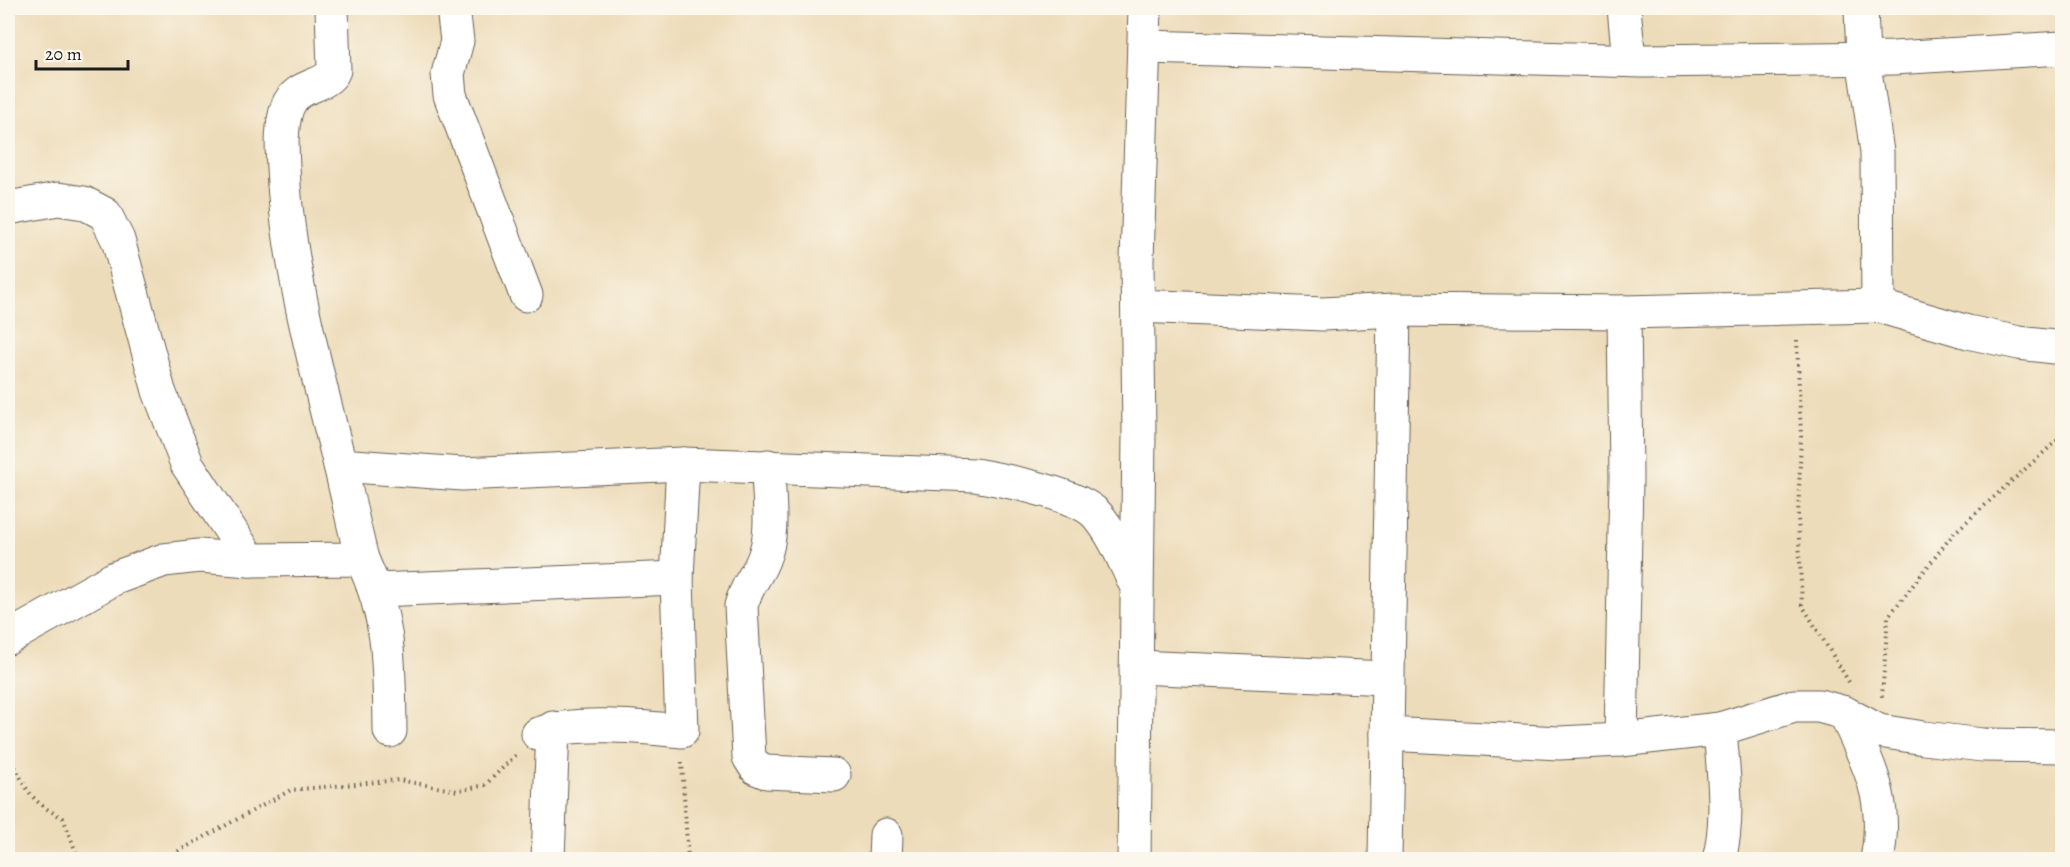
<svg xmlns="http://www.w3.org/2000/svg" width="2070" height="867" viewBox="0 0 2070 867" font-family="Alegreya,serif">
<rect width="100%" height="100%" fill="#fbf7ec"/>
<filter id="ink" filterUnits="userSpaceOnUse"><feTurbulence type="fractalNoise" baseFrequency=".0167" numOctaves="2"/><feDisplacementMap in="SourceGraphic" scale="12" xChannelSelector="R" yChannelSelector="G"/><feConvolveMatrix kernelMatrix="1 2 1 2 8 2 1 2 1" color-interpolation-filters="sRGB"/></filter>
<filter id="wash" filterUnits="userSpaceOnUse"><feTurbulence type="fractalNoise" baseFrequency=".008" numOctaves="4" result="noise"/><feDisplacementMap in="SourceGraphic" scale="24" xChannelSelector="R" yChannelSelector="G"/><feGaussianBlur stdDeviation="1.35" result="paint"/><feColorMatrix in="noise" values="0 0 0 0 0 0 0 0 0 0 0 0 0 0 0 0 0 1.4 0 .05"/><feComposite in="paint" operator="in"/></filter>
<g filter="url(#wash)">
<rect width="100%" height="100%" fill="#eddcb9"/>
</g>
<g filter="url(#ink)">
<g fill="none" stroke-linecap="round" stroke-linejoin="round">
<g stroke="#655f53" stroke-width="35">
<g id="street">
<path d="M332,8l2,62c-8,19 -38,12 -47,38 -8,24 -4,52 -3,77 7,91 31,179 53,268 9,35 16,71 25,106"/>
<polyline points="453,8 457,41 448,74 450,95 526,295"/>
<polyline points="1624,8 1629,60"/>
<polyline points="1861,8 1863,58 1877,152 1878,306"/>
<polyline points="1144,47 1643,61 1893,58 2062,48"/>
<polyline points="8,208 58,199 84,203 105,214 118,240 159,391 187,464 250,560"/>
<polyline points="1138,306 1323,314 1394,310 1624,312 1878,306 1968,332 2019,343 2062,348"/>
<path d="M340,465l122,9 221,-10 292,11c28,5 104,19 122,40 17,19 27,46 38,68"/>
<path d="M768,466c0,29 7,67 -5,94 -7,18 -16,23 -22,46l8,151 7,11 10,4 68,3"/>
<polyline points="376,590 677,578"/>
<path d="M8,638l107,-60 49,-18 35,-4 51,4 112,-1c29,62 27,105 28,172"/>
<polyline points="1136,667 1387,678"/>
<path d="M1845,713c24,54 44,86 32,147"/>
<path d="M538,734c38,-14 103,-7 144,-3l-5,-153 6,-114"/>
<polyline points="1387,734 1559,743 1621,740 1720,729 1794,706 1819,706 1845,713 1879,731 1924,738 1982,745 2062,746"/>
<polyline points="1621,740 1626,478 1624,312"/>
<polyline points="548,860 553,728"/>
<polyline points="885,860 886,835"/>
<polyline points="1134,860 1139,434 1137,261 1145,8"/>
<polyline points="1385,860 1394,310"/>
<path d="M1719,860c11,-43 4,-88 1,-131"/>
</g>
</g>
<g stroke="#655f53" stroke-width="4" stroke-dasharray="1.5 4.5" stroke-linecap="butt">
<polyline points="1797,340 1801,436 1798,517 1802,605 1849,682"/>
<polyline points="1882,697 1888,617 1954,533 2062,436"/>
<path d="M8,757l4,3c15,31 19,42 51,58l16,42"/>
<polyline points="682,762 688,860"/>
<polyline points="162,860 291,790 399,780 458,791 485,785 516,755"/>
</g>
<use href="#street" stroke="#fff" stroke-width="33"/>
</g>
</g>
<rect width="2070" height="867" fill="none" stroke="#fbf7ec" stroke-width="30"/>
<path d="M36 60v9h92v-9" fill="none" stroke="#1c1c1c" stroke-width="3"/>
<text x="45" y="60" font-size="18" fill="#1c1c1c" stroke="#fbf7ec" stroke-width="4.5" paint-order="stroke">20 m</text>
</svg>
